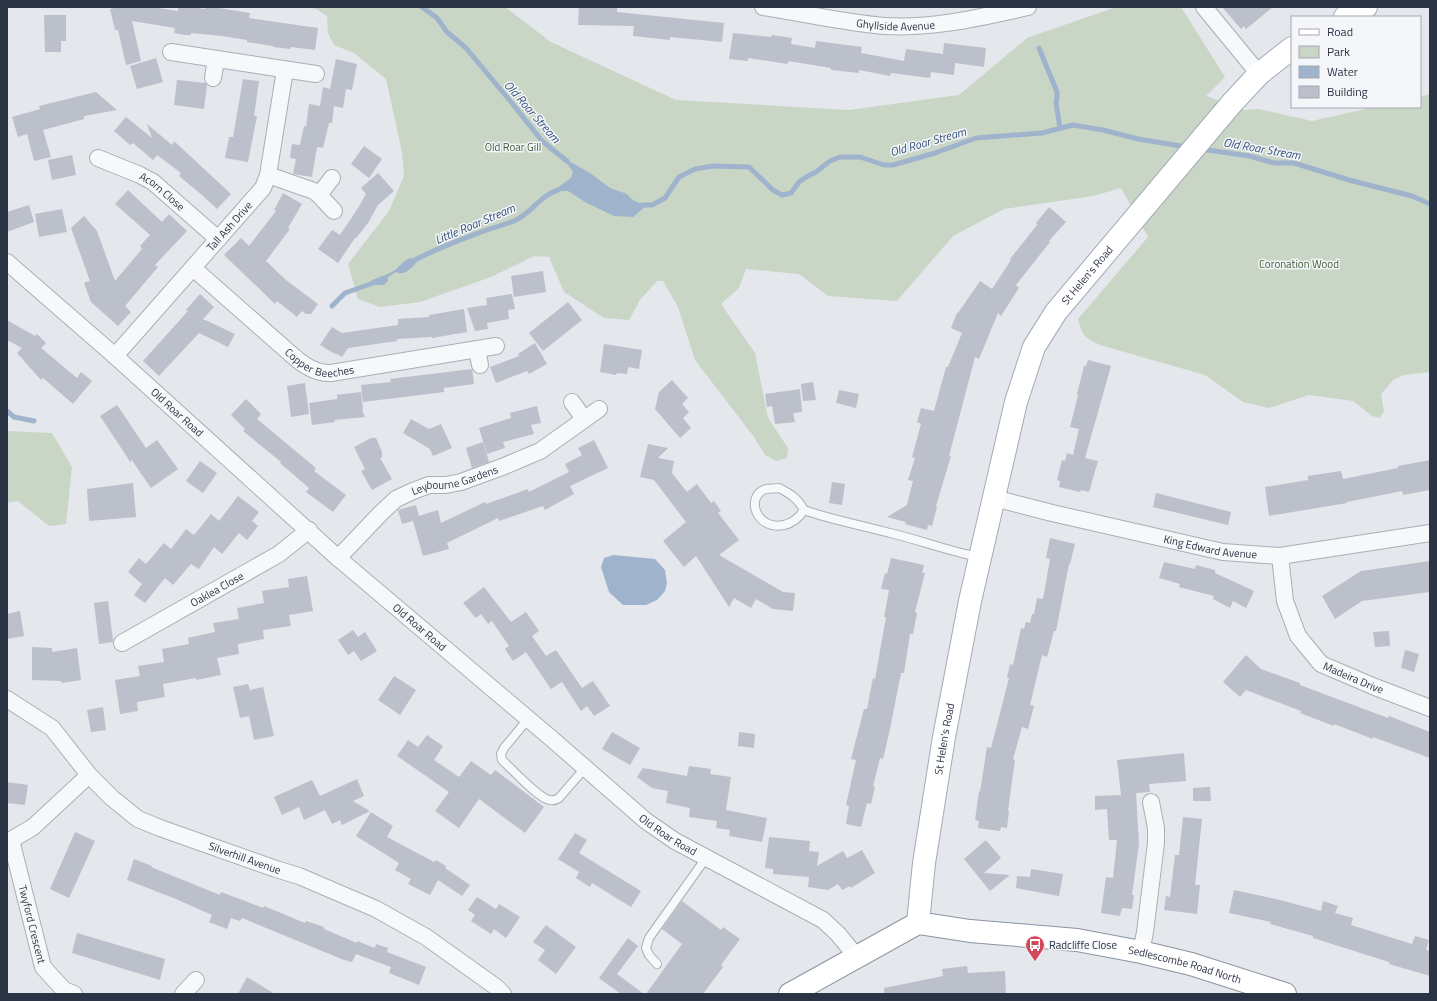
<svg xmlns="http://www.w3.org/2000/svg" width="1437" height="1001" viewBox="0 0 1437 1001" font-family="'Titillium Web',sans-serif">
<rect width="100%" height="100%" fill="#e4e7ec"/>
<g fill="#c9d6c5">
<path d="M308,7h197l46,35 125,58 173,10 110,-15 68,-57 89,-31h65l44,70 -19,19 39,14 14,-1 53,12 62,-14h46v-10l10,-3v278l-26,3 -11,5 -12,14 3,17 -4,7 -8,-2 -19,-15 -44,-6 -40,13 -26,-6 -38,-27 -105,-30c-16,-8 -17,-8 -22,-26l70,-82 -27,-49 -28,8 -89,13 -51,27 -56,65 -69,-5 -29,-22 -53,-5 -7,19 -18,16 34,49 13,65 20,30 -1,10 -11,3 -11,-6 -11,-18 -59,-77 -17,-53 -15,-26h-6l-17,19 -11,20 -25,-2 -40,-26 -15,-35 -15,-1 -43,21 -71,25 -40,5 -22,-8 -10,-35 41,-53 15,-35 -2,-24 -16,-73 -32,-26 -20,-8 -6,-12 -1,-17 -11,-7z"/>
<polygon points="7,431 52,433 72,467 66,524 49,526 18,501 7,503"/>
</g>
<g fill="#9fb4cc">
<path d="M562,157l28,16 20,15 17,6c5,7 12,9 20,11l-14,12 -19,-1 -29,-14 -17,-11h-15l18,-13 2,-6z"/>
<path d="M410,258l9,2c-6,6 -14,17 -23,12l-8,5v4l-4,4h-7l-6,-2 1,-3c7,-3 16,-5 23,-10 6,-5 8,-9 15,-12z"/>
<polygon points="613,555 655,559 665,570 667,583 665,591 657,600 646,605 623,605 609,592 601,567 604,558"/>
</g>
<g fill="none" stroke-linecap="round" stroke-linejoin="round">
<g stroke="#9fb4cc" stroke-width="5">
<polyline points="422,7 437,18 447,32 466,48 511,102 542,141 567,161"/>
<polyline points="1039,48 1057,92 1057,97 1056,103 1060,128"/>
<polyline points="1201,149 1249,156 1274,163 1294,163 1349,180 1412,196 1430,204"/>
<polyline points="642,205 652,205 665,198 679,177 695,169 713,166 749,167 773,190 782,195 791,193 799,182 806,177 816,172 830,161 840,157 860,157 884,165 893,165 935,153 976,138 1042,133 1073,125 1103,130 1138,139 1187,147"/>
<path d="M413,261c22,-12 44,-20 68,-29 11,-4 24,-7 35,-12 16,-8 25,-25 42,-30"/>
<polyline points="332,306 345,293 376,282"/>
<polyline points="7,411 14,417 34,421"/>
</g>
</g>
<g fill="#bbc0ca">
<polygon points="119,7 151,7 178,11 178,7 190,7 205,9 205,7 213,7 250,13 249,18 318,28 315,50 291,47 290,49 273,47 273,46 247,42 247,40 222,36 191,33 191,35 185,35 174,33 175,28 132,21 141,61 126,65 118,30 115,30 110,9"/>
<polygon points="579,7 617,7 617,12 724,23 722,42 670,37 670,40 633,36 634,26 578,25"/>
<polygon points="1222,7 1273,7 1246,29 1244,26 1241,29"/>
<polygon points="44,15 66,15 66,41 61,41 61,52 45,52"/>
<polygon points="733,33 771,37 772,35 792,38 791,44 815,48 816,41 862,47 861,53 904,61 906,49 943,54 944,43 986,48 984,67 955,63 954,75 931,72 930,78 891,73 890,76 859,70 859,73 831,70 831,68 788,61 788,64 748,58 748,61 729,59"/>
<polygon points="156,58 163,82 137,89 130,66"/>
<polygon points="336,59 357,64 352,90 346,89 343,108 334,106 332,123 329,123 323,148 317,147 312,177 293,174 296,159 290,158 292,144 300,145 304,126 306,127 309,104 320,106 323,87 330,89"/>
<polygon points="243,79 259,81 254,116 257,116 248,162 225,158 229,137 233,137"/>
<polygon points="177,80 206,83 207,85 204,109 174,105"/>
<polygon points="96,92 117,110 84,116 84,119 43,130 51,157 34,161 27,134 18,137 12,117 40,109 39,106"/>
<polygon points="126,117 152,138 147,124 172,145 174,141 231,194 217,209 202,195 179,176 181,173 157,155 153,160 133,143 130,145 114,131"/>
<polygon points="364,146 382,159 369,178 351,164"/>
<polygon points="72,155 76,175 52,180 48,160"/>
<polygon points="378,173 394,191 378,205 368,223 356,238 355,238 338,263 318,249 332,230 340,235 358,208 366,194 361,188"/>
<polygon points="128,190 162,222 169,214 187,231 155,265 158,267 125,306 131,312 118,326 91,302 84,283 90,281 71,228 84,216 97,231 115,281 142,249 140,246 150,235 115,204"/>
<polygon points="283,193 302,204 288,228 290,229 266,261 286,280 318,304 311,314 306,314 302,311 297,317 277,301 275,304 224,255 241,238 249,246 276,211 274,210"/>
<polygon points="29,205 34,222 7,232 7,212"/>
<polygon points="1049,207 1066,222 1049,241 1050,242 1016,285 1019,288 1001,316 998,313 979,359 975,357 949,456 951,456 936,506 937,507 932,526 928,525 927,530 905,524 906,522 887,517 907,505 913,481 908,480 915,458 912,457 921,424 917,422 921,408 934,411 946,367 948,367 962,333 951,328 957,313 958,313 980,281 992,289 1011,260 1010,259 1037,225 1036,223"/>
<polygon points="62,209 67,232 39,237 35,214"/>
<polygon points="543,271 546,292 514,297 511,276"/>
<polygon points="200,294 214,307 203,319 235,334 228,347 199,333 159,376 143,361 188,311 186,310"/>
<polygon points="512,294 515,309 508,310 509,319 487,323 488,329 475,331 467,308 487,305 486,298"/>
<polygon points="568,302 582,320 543,351 529,333"/>
<polygon points="464,309 467,332 432,338 432,337 397,339 397,341 348,348 342,357 335,353 335,354 320,345 332,327 342,333 398,325 398,319 429,317 429,315"/>
<polygon points="7,320 35,336 37,334 46,343 41,348 77,378 81,372 92,381 73,404 43,378 41,380 17,353 22,348 7,340"/>
<polygon points="535,343 547,364 529,374 527,371 496,383 490,367 519,356 518,354"/>
<polygon points="604,344 642,350 639,369 628,367 627,374 617,373 616,375 600,372"/>
<polygon points="1088,360 1111,366 1085,458 1098,461 1089,492 1081,490 1080,492 1059,487 1060,481 1057,480 1062,460 1065,461 1067,453 1073,455 1079,429 1070,427 1078,395 1077,394 1084,366 1086,366"/>
<polygon points="472,369 474,384 444,388 444,392 363,402 361,385 391,382 390,379"/>
<polygon points="672,380 688,398 682,404 689,412 683,418 691,428 680,438 655,409 659,392"/>
<polygon points="813,382 816,400 803,401 801,384"/>
<polygon points="305,383 309,414 291,417 287,386"/>
<polygon points="800,389 802,412 793,413 795,422 775,424 772,406 767,407 765,394"/>
<polygon points="839,390 859,394 856,408 836,403"/>
<polygon points="361,392 363,410 362,410 365,417 334,420 335,422 312,425 309,403 337,399 337,395 335,395"/>
<polygon points="246,399 261,414 257,419 316,468 314,471 346,495 333,512 306,492 309,488 280,463 281,462 243,431 245,429 231,415"/>
<polygon points="117,405 146,448 157,440 178,469 151,488 131,459 131,463 100,416"/>
<polygon points="537,406 541,423 531,425 534,434 503,442 505,448 487,454 479,428 511,418 510,413"/>
<polygon points="411,419 429,429 441,424 452,448 433,456 430,449 403,433"/>
<polygon points="371,438 376,438 382,452 382,457 380,458 392,479 372,490 361,471 365,469 354,447"/>
<polygon points="594,440 608,468 570,486 574,494 545,510 543,506 499,521 498,518 447,543 449,549 423,556 413,521 402,524 398,510 416,505 419,516 438,510 441,523 485,502 486,504 528,489 529,492 569,472 565,464 582,455 578,448"/>
<polygon points="483,442 489,462 472,468 466,448"/>
<polygon points="648,444 668,448 658,458 674,461 672,473 687,492 697,484 711,503 714,501 721,511 718,513 739,540 719,555 783,592 795,593 793,611 773,609 756,599 751,608 734,598 729,607 696,556 684,567 663,541 686,522 654,480 640,477"/>
<polygon points="1430,460 1430,490 1403,495 1402,491 1347,502 1347,503 1269,516 1265,487 1308,480 1308,476 1341,471 1343,479 1398,468 1398,466"/>
<polygon points="200,461 217,473 203,493 186,481"/>
<polygon points="832,482 845,484 842,505 829,503"/>
<polygon points="133,483 136,517 89,521 87,489"/>
<polygon points="1156,493 1231,512 1228,525 1153,507"/>
<polygon points="238,496 259,512 252,521 258,526 247,540 239,533 222,554 214,547 199,569 191,564 173,585 165,578 145,603 134,595 142,584 128,572 139,558 146,564 164,543 171,549 186,529 194,535 211,514 219,521"/>
<polygon points="1050,538 1075,544 1070,564 1069,564 1056,631 1054,631 1047,657 1042,655 1030,705 1034,706 1028,729 1022,727 1013,759 1015,760 1008,811 1009,811 1007,828 1001,827 1000,831 978,828 979,821 975,820 979,791 980,792 987,747 991,748 1009,678 1007,678 1010,664 1013,665 1021,628 1024,629 1026,622 1030,623 1032,614 1034,614 1037,598 1043,599 1050,559 1046,558"/>
<polygon points="891,558 924,565 922,573 925,573 915,612 917,613 913,634 910,634 904,673 901,673 890,729 883,759 880,758 873,786 875,787 871,804 867,803 861,827 846,824 849,806 846,805 856,760 851,759 864,709 867,709 873,678 875,679 886,617 884,617 889,590 881,589 885,573 887,574"/>
<polygon points="1430,561 1430,592 1362,601 1335,619 1322,596 1361,571"/>
<polygon points="1164,562 1195,569 1196,565 1215,570 1215,573 1254,591 1246,608 1233,601 1230,608 1213,599 1214,596 1179,587 1180,584 1159,578"/>
<polygon points="307,576 313,611 289,615 291,626 263,630 264,639 238,644 239,654 217,658 221,675 196,680 196,678 163,684 165,697 137,702 138,711 120,714 115,680 140,676 138,666 164,662 162,649 189,644 188,638 215,632 213,623 239,619 237,608 264,603 262,591 289,587 288,579"/>
<polygon points="484,587 511,622 526,612 539,631 532,636 546,656 556,650 582,688 593,681 610,706 594,716 587,706 581,711 562,682 551,689 526,652 513,661 505,649 509,646 492,621 488,624 481,614 476,618 463,603"/>
<polygon points="108,601 113,640 113,642 99,644 94,603"/>
<polygon points="20,611 24,636 7,639 7,614"/>
<polygon points="353,630 358,637 365,632 377,651 361,661 354,651 348,655 338,640"/>
<polygon points="1389,631 1390,646 1375,647 1373,632"/>
<polygon points="32,647 52,648 52,652 77,648 81,680 62,683 61,681 32,680"/>
<polygon points="1405,650 1419,654 1414,672 1401,668"/>
<polygon points="1246,655 1261,669 1300,683 1300,685 1388,718 1389,716 1430,732 1430,758 1373,737 1373,739 1334,724 1334,726 1300,713 1301,711 1246,690 1240,697 1223,682"/>
<polygon points="394,676 416,690 400,715 378,700"/>
<polygon points="248,684 250,690 263,687 274,736 254,740 249,716 240,718 233,687"/>
<polygon points="103,707 106,730 91,732 87,710"/>
<polygon points="612,732 640,748 630,765 602,749"/>
<polygon points="739,732 755,734 754,748 738,746"/>
<polygon points="427,735 443,746 434,760 459,777 471,761 491,775 495,770 544,807 525,833 479,799 459,828 435,811 449,792 397,756 408,740 418,747"/>
<polygon points="1184,753 1186,781 1149,784 1150,792 1136,793 1139,844 1132,895 1134,895 1132,909 1122,908 1120,916 1101,913 1106,877 1113,878 1117,840 1109,840 1107,809 1095,810 1095,796 1121,795 1117,760"/>
<polygon points="689,766 711,769 710,774 731,777 726,810 767,818 762,842 729,836 730,830 716,828 717,821 689,817 690,808 666,803 668,791 652,788 637,777 643,768 687,776"/>
<polygon points="357,779 364,796 353,801 370,811 342,825 340,820 332,824 325,810 304,820 299,807 282,815 274,797 312,780 320,796"/>
<polygon points="7,782 28,785 25,805 7,803"/>
<polygon points="1210,787 1211,801 1193,801 1193,788"/>
<polygon points="371,812 393,826 387,837 434,862 436,860 446,866 445,868 470,885 462,896 438,880 430,895 408,884 411,879 395,870 399,863 356,836"/>
<polygon points="1183,817 1202,819 1195,885 1200,885 1197,914 1164,910 1166,896 1170,897 1175,855 1179,855"/>
<polygon points="75,832 95,841 69,898 50,889"/>
<polygon points="575,833 587,840 579,853 641,891 631,907 592,883 590,887 576,878 579,872 558,859"/>
<polygon points="769,837 810,841 809,851 819,852 817,866 843,851 847,858 862,850 875,873 851,888 850,886 842,890 838,884 828,890 808,887 809,877 773,874 773,869 765,868"/>
<polygon points="986,840 1001,858 984,873 1010,875 990,891 964,859"/>
<polygon points="134,859 152,866 151,867 220,895 221,892 263,908 264,906 305,923 306,921 324,927 324,929 357,943 357,941 375,948 376,944 388,948 387,952 426,967 419,985 389,973 391,967 356,954 352,962 344,960 242,918 240,921 231,918 227,929 209,922 212,915 176,899 127,880"/>
<polygon points="1031,869 1063,874 1059,896 1016,888 1017,876 1030,877"/>
<polygon points="1234,890 1276,899 1321,911 1323,901 1338,906 1335,913 1353,918 1351,925 1412,944 1415,936 1429,940 1426,950 1430,951 1430,976 1389,964 1389,962 1313,938 1313,936 1270,924 1271,922 1229,913"/>
<polygon points="477,897 496,909 499,904 520,917 506,938 494,929 491,934 471,921 475,915 468,910"/>
<polygon points="682,901 721,930 723,927 740,939 721,965 723,967 703,994 646,994 682,944 662,929"/>
<polygon points="546,925 576,947 556,974 538,960 545,950 533,942"/>
<polygon points="77,933 165,959 160,980 72,953"/>
<polygon points="628,938 638,946 617,974 644,994 621,994 599,978"/>
<polygon points="967,966 968,973 1005,971 1006,994 884,994 884,988 943,976 942,969"/>
<polygon points="247,977 275,994 238,994"/>
</g>
<g fill="none" stroke-linecap="round" stroke-linejoin="round">
<g stroke="#a9aeb7" stroke-width="10">
<g id="lane">
<path d="M779,488c12,6 19,11 25,22 -5,8 -11,13 -20,15 -29,6 -39,-30 -18,-36 4,-1 9,0 13,-1z"/>
<path d="M804,510c28,10 57,15 86,23 30,7 58,18 89,24"/>
<path d="M528,719l-24,29 -3,6 1,6c10,9 37,39 48,40 4,1 6,0 9,-2l26,-30"/>
<polyline points="657,964 649,955 646,948 649,938 706,858"/>
</g>
</g>
<g stroke="#a9aeb7" stroke-width="18">
<g id="street">
<path id="s1" d="M763,7c41,6 82,16 123,19 48,3 96,-9 142,-19"/>
<polyline points="1204,7 1259,74"/>
<polyline points="171,52 316,74"/>
<polyline points="213,78 216,59"/>
<path id="s2" d="M98,158l42,17 13,7 65,57"/>
<polyline points="268,175 314,191 319,195 334,211"/>
<polyline points="319,195 332,178"/>
<path id="s3" d="M7,262l108,94 223,202 214,181 94,82 29,20 148,79 15,14 18,22"/>
<path id="s4" d="M193,268l99,87c11,10 24,19 39,18l165,-27"/>
<polyline points="477,350 480,365"/>
<path id="s5" d="M115,356l148,-168 5,-13 17,-105"/>
<polyline points="572,402 584,419"/>
<path id="s6" d="M994,498l58,15 171,39 57,4 150,-23"/>
<path id="s7" d="M1280,556l5,45 13,35 23,28 54,23 55,21"/>
<path id="s8" d="M338,558l43,-45 15,-14 17,-8 16,-6h17l15,-3 41,-15 38,-16 59,-42"/>
<path id="s9" d="M122,643l157,-89 30,-24"/>
<path id="s10" d="M7,699l45,29 37,47 23,23 26,21 22,9 116,41 23,7 77,33 50,28 70,50 7,7"/>
<polyline points="7,840 11,840 33,827 89,775"/>
<path id="s11" d="M11,840l32,127 21,23 10,4"/>
<polyline points="1141,952 1145,932 1156,843 1156,828 1151,802"/>
<polyline points="183,994 196,980"/>
</g>
</g>
<g stroke="#a3abb8" stroke-width="24">
<g id="primary">
<polyline points="1345,17 1366,7"/>
<path id="s12" d="M918,923l6,-60 20,-126 26,-136 46,-199 18,-55 22,-35 176,-209 27,-29 33,-26"/>
</g>
</g>
<g stroke="#8b94a3" stroke-width="24">
<g id="highway">
<path id="s13" d="M790,994l128,-71 52,8 107,9 64,12 50,12 94,30"/>
</g>
</g>
<use href="#lane" stroke="#f7f8fa" stroke-width="8"/>
<use href="#street" stroke="#f7f8fa" stroke-width="16"/>
<use href="#primary" stroke="#fff" stroke-width="22"/>
<use href="#highway" stroke="#fff" stroke-width="22"/>
</g>
<defs>
<g id="bus-pin" transform="scale(1)"><path d="M0 17L-7.5 6A9.5 9.5 0 1 1 7.5 6Z" fill="#d1495b" stroke="#f4f6f9"/><path d="M-5-6H5V4H4V6H2V4H-2V6H-4V4H-5ZM-3.5-4V0h7V-4ZM-3.5 1.2v1.5H-2V1.2ZM2 1.2v1.5H3.5V1.2Z" fill="#fff"/></g>
</defs>
<g fill-rule="evenodd">
<use href="#bus-pin" x="1035" y="945"/>
</g>
<g text-anchor="middle" stroke-width="3" stroke-linejoin="round" paint-order="stroke">
<g font-size="11" fill="#2b3445" stroke="#f4f6f9">
<text dy="4" stroke="none"><textPath href="#s1" startOffset="134">Ghyllside Avenue</textPath></text>
<text dy="4" stroke="none"><textPath href="#s2" startOffset="73">Acorn Close</textPath></text>
<text dy="4" stroke="none"><textPath href="#s5" startOffset="173">Tall Ash Drive</textPath></text>
<text dy="4" stroke="none"><textPath href="#s12" startOffset="678">St Helen's Road</textPath></text>
<text dy="4" stroke="none"><textPath href="#s4" startOffset="162">Copper Beeches</textPath></text>
<text dy="4" stroke="none"><textPath href="#s3" startOffset="227">Old Roar Road</textPath></text>
<text dy="4" stroke="none"><textPath href="#s8" startOffset="145">Leybourne Gardens</textPath></text>
<text dy="4" stroke="none"><textPath href="#s6" startOffset="222">King Edward Avenue</textPath></text>
<text dy="4" stroke="none"><textPath href="#s9" startOffset="109">Oaklea Close</textPath></text>
<text dy="4" stroke="none"><textPath href="#s3" startOffset="551">Old Roar Road</textPath></text>
<text dy="4" stroke="none"><textPath href="#s7" startOffset="154">Madeira Drive</textPath></text>
<text dy="4" stroke="none"><textPath href="#s12" startOffset="186">St Helen's Road</textPath></text>
<text dy="4" stroke="none"><textPath href="#s3" startOffset="875">Old Roar Road</textPath></text>
<text dy="4" stroke="none"><textPath href="#s10" startOffset="293">Silverhill Avenue</textPath></text>
<text dy="4" stroke="none"><textPath href="#s11" startOffset="87">Twyford Crescent</textPath></text>
<text dy="4" stroke="none"><textPath href="#s13" startOffset="417">Sedlescombe Road North</textPath></text>
</g>
<g font-size="11" fill="#3f6138" stroke="#f4f6f9">
<text x="513" y="151">Old Roar Gill</text>
<text x="1299" y="268">Coronation Wood</text>
</g>
<g font-size="11" fill="#2b3445" stroke="#f4f6f9" text-anchor="start">
<text x="1049" y="949">Radcliffe Close</text>
</g>
<g font-size="12" font-style="italic" fill="#34527a" stroke="#f4f6f9">
<text transform="translate(532 112) rotate(49)" y="4">Old Roar Stream</text>
<text transform="translate(928 142) rotate(-16)" y="4">Old Roar Stream</text>
<text transform="translate(1262 149) rotate(10)" y="4">Old Roar Stream</text>
<text transform="translate(475 224) rotate(-23)" y="4">Little Roar Stream</text>
</g>
</g>
<rect width="1437" height="1001" fill="none" stroke="#2b3445" stroke-width="16"/>
<rect x="1291" y="16" width="130" height="92" fill="#f4f6f9" stroke="#a4a8b1"/>
<rect x="1299" y="29" width="20" height="6" fill="#ffffff" stroke="#a4a8b1"/>
<text x="1327" y="36" font-size="12" fill="#2b3445">Road</text>
<rect x="1299" y="46" width="20" height="12" fill="#c9d6c5" stroke="#a4a8b1"/>
<text x="1327" y="56" font-size="12" fill="#2b3445">Park</text>
<rect x="1299" y="66" width="20" height="12" fill="#9fb4cc" stroke="#a4a8b1"/>
<text x="1327" y="76" font-size="12" fill="#2b3445">Water</text>
<rect x="1299" y="86" width="20" height="12" fill="#bbc0ca" stroke="#a4a8b1"/>
<text x="1327" y="96" font-size="12" fill="#2b3445">Building</text>
</svg>
